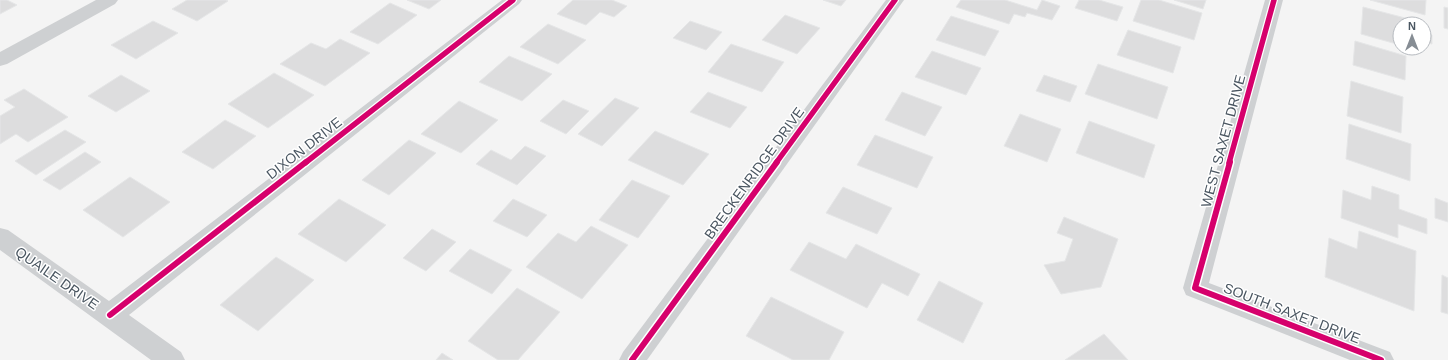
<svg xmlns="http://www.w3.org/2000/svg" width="1448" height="360" viewBox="0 0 1448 360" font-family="Arial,sans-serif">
<rect width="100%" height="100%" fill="#f4f4f4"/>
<g fill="#ddddde" stroke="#e5e6e7">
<polygon points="0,0 7,0 17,5 0,14"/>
<polygon points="187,0 226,0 228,1 197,21 172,9"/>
<polygon points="407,0 441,0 429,9"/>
<polygon points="573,0 612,0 627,6 614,17 600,12 586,25 557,14"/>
<polygon points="823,0 846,0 841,6"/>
<polygon points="961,0 1005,0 1037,10 1042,0 1060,6 1052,20 1027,13 1025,17 1014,14 1009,24 956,7"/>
<polygon points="1079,0 1099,0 1123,7 1117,21 1075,8"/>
<polygon points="1141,0 1159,0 1202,13 1194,40 1133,21"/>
<polygon points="1174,0 1206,0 1203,9"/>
<polygon points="1370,0 1426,0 1425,15"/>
<polygon points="390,3 417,15 378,44 350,32"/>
<polygon points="1363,7 1409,19 1409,24 1400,24 1400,45 1361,34"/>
<polygon points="1444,7 1448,8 1448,29 1444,28"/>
<polygon points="785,15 820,28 797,54 762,40"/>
<polygon points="951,16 999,31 985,56 936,40"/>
<polygon points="153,21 178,33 136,59 111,45"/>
<polygon points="690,21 722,32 706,50 673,38"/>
<polygon points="548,24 586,40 558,64 520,47"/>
<polygon points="1128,30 1181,47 1173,73 1117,55"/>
<polygon points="1424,33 1432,35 1432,44 1424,42"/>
<polygon points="340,39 370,53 325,86 280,64 311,43 326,49"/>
<polygon points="1355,41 1406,56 1405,80 1353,65"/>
<polygon points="731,44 784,62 762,92 708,72"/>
<polygon points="932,51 981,68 966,95 915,77"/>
<polygon points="509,56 552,74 522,101 479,82"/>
<polygon points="1098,64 1168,87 1157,119 1085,94"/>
<polygon points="274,73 314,95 268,128 228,104"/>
<polygon points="121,75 150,91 116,112 88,96"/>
<polygon points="1044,75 1077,86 1070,102 1036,91"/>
<polygon points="1351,81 1403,97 1401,133 1347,116"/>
<polygon points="24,89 68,117 28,142 16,134 0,144 0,116 15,107 4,100"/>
<polygon points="708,92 747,107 730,128 690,112"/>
<polygon points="902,92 942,107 925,136 885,120"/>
<polygon points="615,98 639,108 602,146 578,134"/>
<polygon points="563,100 589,111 566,134 540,121"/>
<polygon points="459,101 498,120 461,153 421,134"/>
<polygon points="1020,114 1061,129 1047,162 1004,146"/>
<polygon points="225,120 256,136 213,169 182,152"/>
<polygon points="1089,121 1155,145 1144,178 1076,153"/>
<polygon points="1349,124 1411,144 1410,181 1346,159"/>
<polygon points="65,130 86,142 36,175 15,161"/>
<polygon points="655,131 709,154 683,185 628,160"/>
<polygon points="875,135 933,157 917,188 857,165"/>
<polygon points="409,140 436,153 389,195 362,180"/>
<polygon points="525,146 546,156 517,185 476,164 491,150 511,160"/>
<polygon points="85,152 101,162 60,190 43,180"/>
<polygon points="130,177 170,202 123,237 83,210"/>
<polygon points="632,180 670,196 638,238 599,220"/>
<polygon points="1372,186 1399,195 1399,209 1427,219 1427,234 1398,224 1398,238 1341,218 1343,190 1371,200"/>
<polygon points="843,187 892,208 877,234 826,213"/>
<polygon points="1435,198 1448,203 1448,222 1435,218"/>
<polygon points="339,199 386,225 346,262 298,234"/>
<polygon points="513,199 547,215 527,237 493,221"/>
<polygon points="1064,217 1118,239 1101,287 1061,294 1044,265 1065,261 1073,239 1057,233"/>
<polygon points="591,226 628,245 582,299 526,267 558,233 576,242"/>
<polygon points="432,229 456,242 426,271 403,258"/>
<polygon points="1359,231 1416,251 1414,311 1325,277 1329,238 1357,249"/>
<polygon points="809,242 846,259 856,244 920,274 908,296 882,283 867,308 790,270"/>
<polygon points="470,249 512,270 492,294 449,271"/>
<polygon points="276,257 314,280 258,331 220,305"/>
<polygon points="1442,275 1448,278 1448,314 1441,312"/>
<polygon points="939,281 983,303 963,343 917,320"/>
<polygon points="517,288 560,312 518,360 498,360 468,341"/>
<polygon points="771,297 844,332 829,360 793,360 746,336"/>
<polygon points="1104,334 1128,360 1065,360"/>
<polygon points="442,353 453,360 436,360"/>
</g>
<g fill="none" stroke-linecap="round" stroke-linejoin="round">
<g fill="#ced0d2" fill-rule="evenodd">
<polygon points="502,0 522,0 519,4 129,315 181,352 185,360 151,360 0,250 0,228 8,230 109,301"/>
<polygon points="886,0 904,0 647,360 619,360 623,352"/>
<polygon points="1265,0 1283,0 1209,283 1390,352 1394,360 1350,360 1186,295 1183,288"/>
</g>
<polygon fill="#ced0d2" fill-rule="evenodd" points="96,0 118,0 115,4 7,64 0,66 0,52"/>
<g stroke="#fff" stroke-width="8">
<g id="cycleway-far1">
<polyline points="305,163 513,0"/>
<polyline points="776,163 895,0"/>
<polyline points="1229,163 1274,0"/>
</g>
</g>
<g stroke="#fff" stroke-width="9">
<g id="cycleway">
<polyline points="1230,162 1195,288 1381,360"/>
<polyline points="110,315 306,162"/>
<polyline points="632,360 777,162"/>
</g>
</g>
<use href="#cycleway-far1" stroke="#d6006c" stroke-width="5.5"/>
<use href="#cycleway" stroke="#d6006c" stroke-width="6"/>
</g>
<g text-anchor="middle" stroke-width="3" stroke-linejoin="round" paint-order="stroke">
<g font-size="14" fill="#4a5661" stroke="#fff">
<text transform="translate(1223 141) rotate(-75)" y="5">WEST SAXET DRIVE</text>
<text transform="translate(304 148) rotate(-38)" y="5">DIXON DRIVE</text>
<text transform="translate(754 173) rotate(-54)" y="5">BRECKENRIDGE DRIVE</text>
<text transform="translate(57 278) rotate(35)" y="5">QUAILE DRIVE</text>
<text transform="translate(1292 313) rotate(21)" y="5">SOUTH SAXET DRIVE</text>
</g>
</g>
<g transform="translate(1412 36)"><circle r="19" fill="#ffffff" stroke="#b7bbc0"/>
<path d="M0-3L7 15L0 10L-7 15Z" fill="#868d94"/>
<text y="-6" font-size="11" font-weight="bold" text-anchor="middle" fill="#4a5661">N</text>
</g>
</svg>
